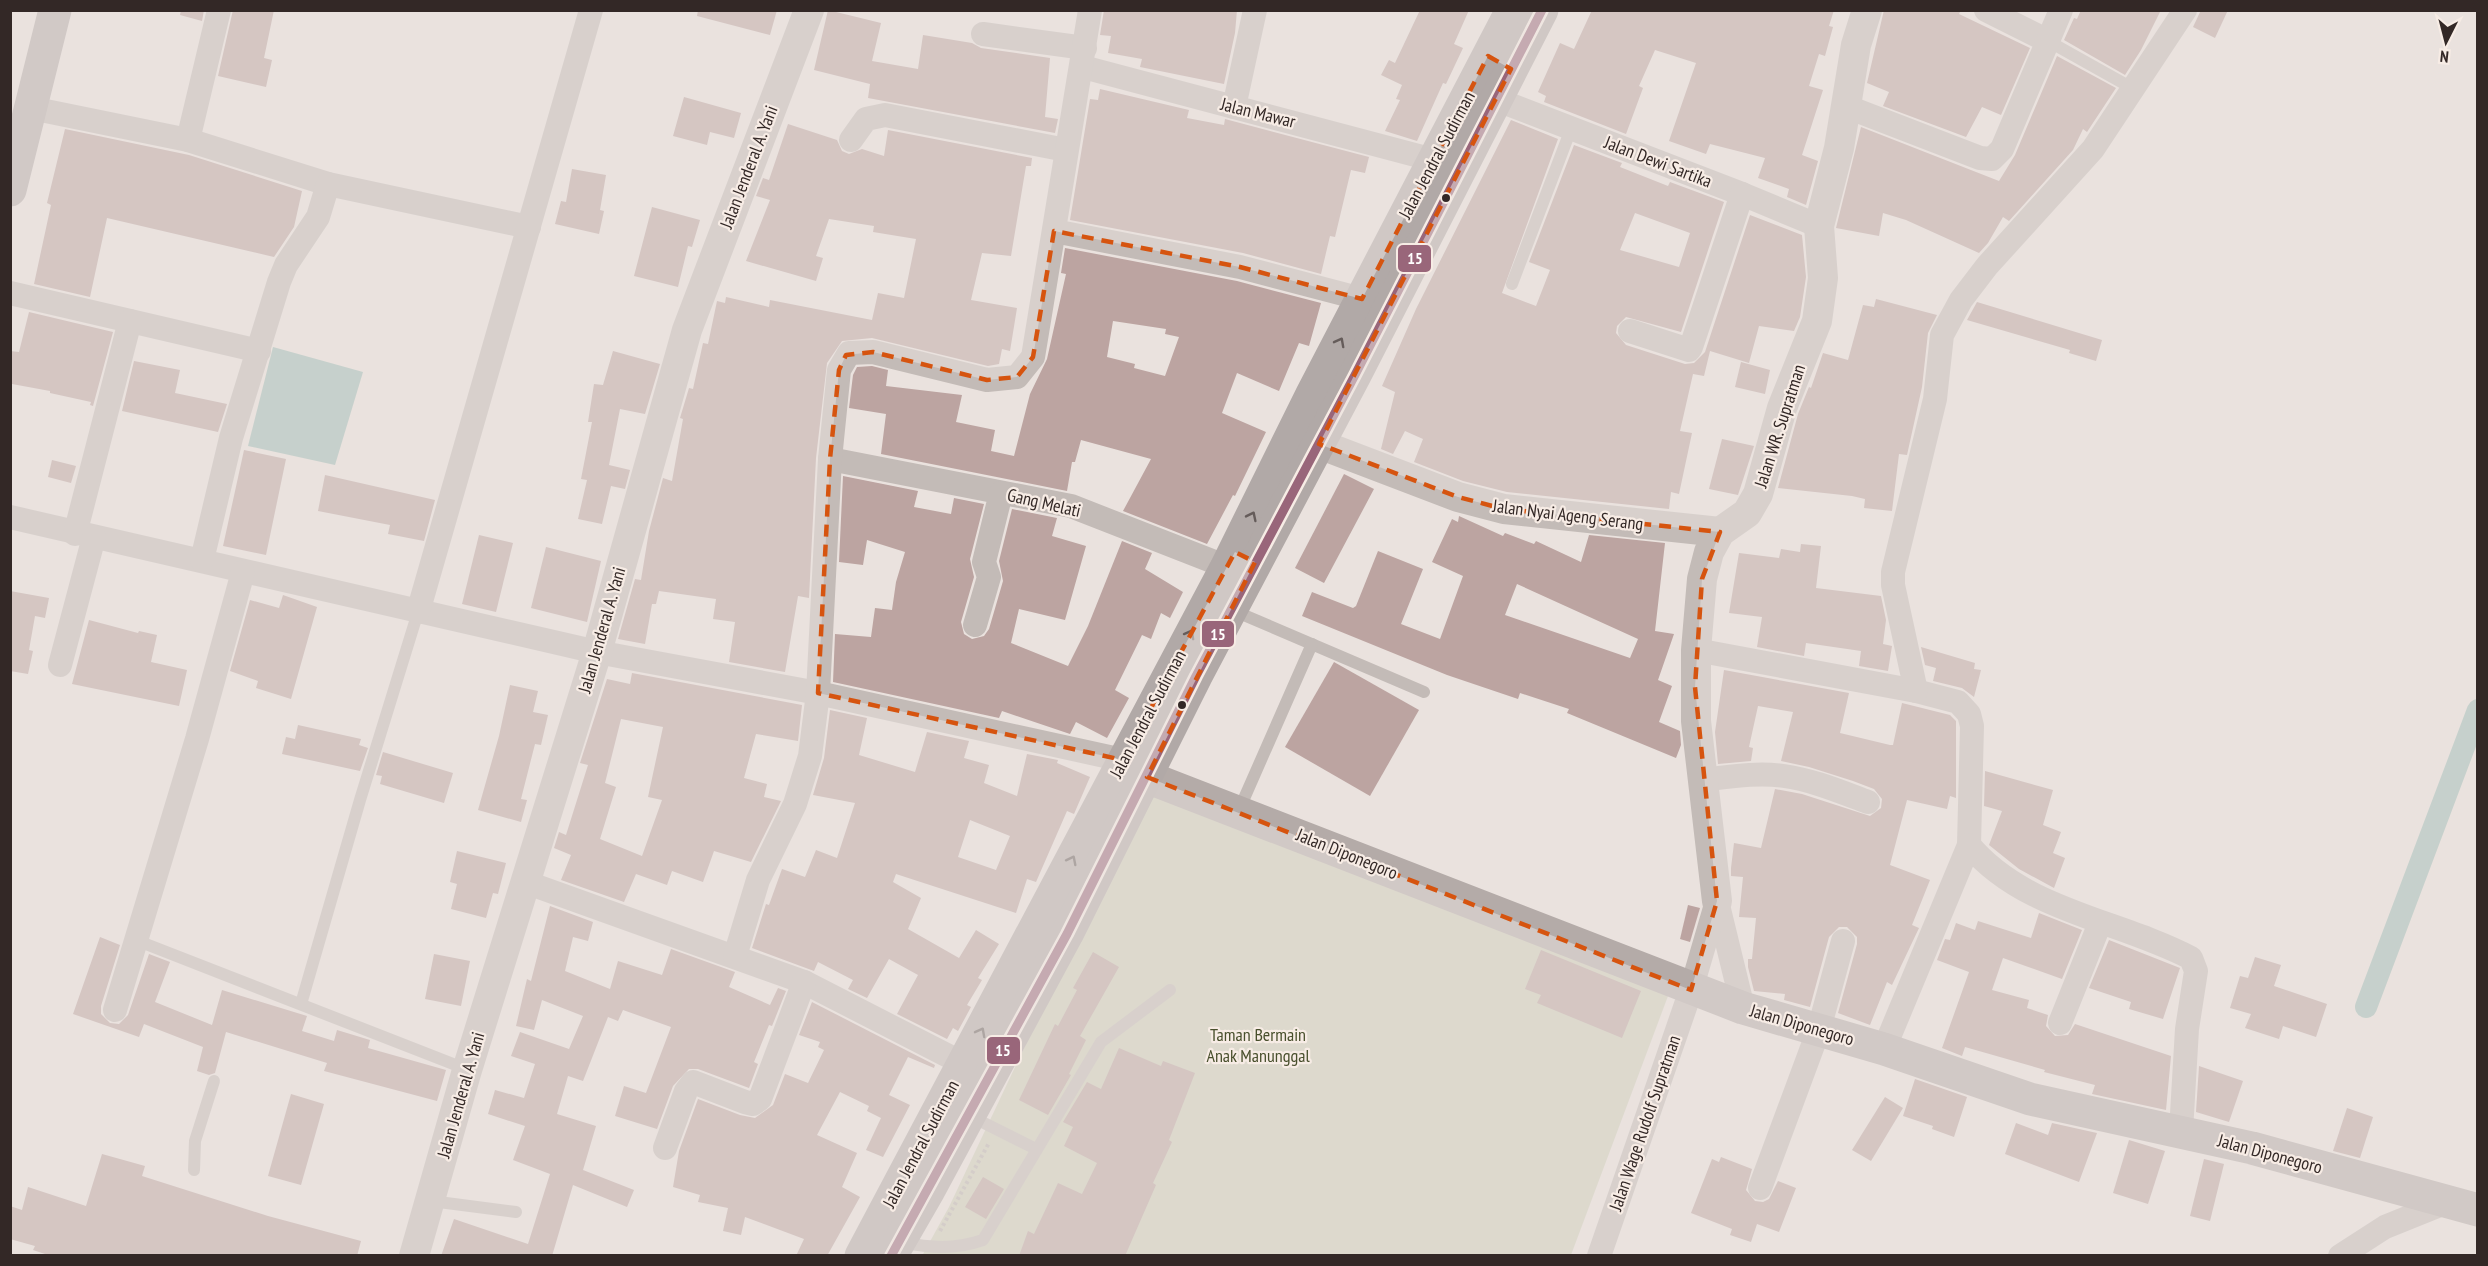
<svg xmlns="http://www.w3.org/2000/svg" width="2488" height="1266" viewBox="0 0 2488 1266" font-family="'PT Sans Narrow',sans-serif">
<rect width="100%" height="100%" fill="#eae2de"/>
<polygon fill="#ceceb9" points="1149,783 1671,988 1571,1255 922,1256 949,1207"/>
<polygon fill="#9cbbb5" points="273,347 363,372 335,465 248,446"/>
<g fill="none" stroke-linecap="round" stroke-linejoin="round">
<polyline stroke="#9cbbb5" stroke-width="22" points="2366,1007 2478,710"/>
</g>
<g fill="#bca4a1" fill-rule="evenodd">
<polygon points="181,10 204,10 202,21 180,15"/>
<polygon points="233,10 274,10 264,58 272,60 266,87 218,76"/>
<polygon points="698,10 777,10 770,35 697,16"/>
<polygon points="828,10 881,23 872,61 918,69 923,35 972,43 981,48 1050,58 1045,117 1058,119 1055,133 868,98 870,84 814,70"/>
<polygon points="1104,10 1237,10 1235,33 1224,84 1140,67 1142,59 1108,53 1111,36 1100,35"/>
<polygon points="1420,10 1469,10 1454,44 1463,48 1446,84 1443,83 1417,141 1385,131 1400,100 1396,99 1402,85 1381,75 1389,60 1395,63"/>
<polygon points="1592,10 1834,10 1829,26 1833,27 1825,56 1819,54 1809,86 1823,90 1802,155 1818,161 1806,205 1787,197 1789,189 1758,178 1765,158 1710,144 1706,154 1669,141 1696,63 1655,50 1639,86 1643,88 1626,134 1544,102 1546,96 1538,92 1560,43 1574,49"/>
<polygon points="1884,10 1961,10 1959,14 2030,48 2001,115 1982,107 1966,137 1883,106 1889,92 1867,83"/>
<polygon points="2081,10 2161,10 2141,50 2125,75 2064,40 2074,18 2077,19"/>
<polygon points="2201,10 2228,10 2215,38 2193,27"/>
<polygon points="2057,56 2116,88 2087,132 2083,129 2073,150 2009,221 2003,217 1988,243 1979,253 1906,220 1883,213 1879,236 1836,228 1861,127 1999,181 2015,155"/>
<polygon points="1100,89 1189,110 1187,118 1224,125 1225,119 1369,157 1365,173 1351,170 1335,237 1330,236 1321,274 1243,253 1070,220 1090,99 1098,100"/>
<polygon points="684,97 741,113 734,138 710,132 707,145 673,136"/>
<path d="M1511,120l47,19 -56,154 34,13 14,-36 -21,-8 45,-117 48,18 -2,4 48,19 2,-4 54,20 -43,130 -55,-15 -9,9 -1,7 10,12 59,19 9,-1 11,-11 45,-137 52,20 4,42 -6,40 -6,14 -35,-5 -10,37 -39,-12 -6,25 -11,-2 -13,57 12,2 -13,61 -8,-2 -2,17 -162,-17 -44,-11 -49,-19 9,-23 -18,-8 -12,23 -12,-5 14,-57 -13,-6 34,-77zM1635,213l55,20 -11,34 -59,-17z"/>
<polygon points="788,124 837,140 842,151 849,154 862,149 884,156 888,130 1032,158 1031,166 1026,166 1011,256 982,253 971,300 1017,308 1010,351 1002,349 999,364 988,366 872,338 842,341 827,363 816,458 809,598 798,596 785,672 729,662 735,622 713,619 716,599 659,591 656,604 652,604 645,644 618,639 635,579 641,580 649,531 663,478 672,481 683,419 680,418 689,388 693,389 703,343 708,344 717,301 725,303 726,297 769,307 770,300 872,320 878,293 904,298 916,239 873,232 874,226 829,219 816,256 823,258 816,281 746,261 770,200 756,196 763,178 769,180"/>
<polygon points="65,129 189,155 302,191 294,227 274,257 107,218 90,297 34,284 51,205 47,203"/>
<polygon points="572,169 606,175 600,210 604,211 599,234 555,224 561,201 566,202"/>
<polygon points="652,207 700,220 692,247 688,246 678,287 634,276"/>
<path d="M1065,248l172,33 84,22 -12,43 -10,-3 -20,48 -42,-18 -15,40 44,19 -31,64 -2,-1 -26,49 -84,-33 28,-52 -70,-19 -6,22h-3l-5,29 -186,-37 5,-40 -37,-6 4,-33 4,-8 15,-1 16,4 -2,16 76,9 -6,27 39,8 -4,21 23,5 16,-62 17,-35 19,-85 -5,-1zM1113,321l53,8 -1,5 14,3 -14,39 -31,-8 1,-4 -28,-7z"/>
<polygon points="1876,299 1937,315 1928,333 1922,387 1907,455 1899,454 1892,511 1864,508 1865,499 1852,496 1778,488 1798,414 1809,387 1811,388 1823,353 1848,360 1863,305 1874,307"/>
<polygon points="1977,302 2102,340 2096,361 2069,353 2070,350 1967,320"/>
<polygon points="29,312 113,332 93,406 90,405 91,402 50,393 50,391 12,384 10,351 19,352"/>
<polygon points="613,351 660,364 645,414 620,409 609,465 630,470 625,489 611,486 602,524 578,519 587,480 581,479 592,422 588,422 594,384 603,385"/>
<polygon points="134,361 180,370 175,393 227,404 218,432 122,411"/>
<polygon points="1741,362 1770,370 1765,394 1735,387"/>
<polygon points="1722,439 1754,446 1738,495 1709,489"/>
<polygon points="244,450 286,459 266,555 223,546"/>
<polygon points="52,460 76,466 71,483 48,477"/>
<polygon points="1344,474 1374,489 1324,583 1295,568"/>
<polygon points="325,475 435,500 424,541 388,534 390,525 318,511"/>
<polygon points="843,476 918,491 914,507 951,514 954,498 984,504 970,559 974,577 961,622 964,634 972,639 984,636 989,629 1003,581 999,561 1012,509 1057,518 1052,536 1086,546 1065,620 1019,609 1011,643 1068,666 1088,626 1122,541 1152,553 1145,569 1183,592 1170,618 1161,613 1151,639 1142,635 1115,690 1129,698 1107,738 1076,722 1070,734 1002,711 999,718 833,682 835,634 871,637 875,608 892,610 896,582 905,552 867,540 863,565 839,562"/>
<path d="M1459,516l44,20 2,-3 29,11 2,-3 45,21 8,-27 76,8 -10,88 19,3 -16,46 14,6 -13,36 21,9 1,14 -5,13 -109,-45 2,-4 -49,-16 -2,6 -71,-24 -145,-59 10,-24 41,16 3,-2 22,-55 45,18 -22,55 39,15 23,-63 -31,-14 20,-43 6,3zM1517,584l121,55 -8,19 -125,-43z"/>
<polygon points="479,535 513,543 496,612 462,604"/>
<polygon points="1801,544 1821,546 1816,588 1881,596 1886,620 1883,644 1892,646 1888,671 1859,666 1861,651 1806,643 1804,656 1757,647 1762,617 1729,613 1739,553 1779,558 1781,549 1800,552"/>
<polygon points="546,547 601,561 587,622 531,608"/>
<polygon points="10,591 49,598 45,618 35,616 29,650 33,651 28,674 10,671"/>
<polygon points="283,595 317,607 291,699 256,688 258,681 230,671 250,600 279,608"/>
<polygon points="89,620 138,633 139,631 157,635 151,662 187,670 179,706 72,684"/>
<polygon points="1921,647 1975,663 1974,669 1981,670 1974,697 1962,688 1933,681 1936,668 1925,665"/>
<polygon points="1334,662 1419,710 1370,796 1285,747"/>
<polygon points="1724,670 1849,693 1840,733 1890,745 1893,745 1902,703 1950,715 1956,721 1956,798 1950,796 1947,809 1907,800 1890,865 1930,880 1912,925 1919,928 1892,985 1887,982 1870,1025 1838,1013 1857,944 1857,937 1847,927 1839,927 1829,937 1810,1007 1784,1000 1785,994 1754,991 1748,967 1748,959 1752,959 1756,918 1739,917 1743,877 1731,876 1731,868 1734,843 1761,848 1775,789 1802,794 1870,816 1881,808 1882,799 1874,789 1853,781 1809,767 1781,761 1793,712 1758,706 1749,747 1753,748 1751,761 1718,764 1715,732"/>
<path d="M632,673l170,32 -4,36 -42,-7 -12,44 23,6 -3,13 17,4 -30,61 -37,-11 -11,31 -31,-11 -5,14 -31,-11 -12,28 -63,-22 10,-25 -17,-7 5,-16 7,3 22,-70 -8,-2 27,-84 23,5zM621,719l42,8 -15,70 14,3 -20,56 -42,-17 16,-52 -11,-4z"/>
<polygon points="510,685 538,691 533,712 548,715 541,745 535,744 521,799 527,800 521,822 478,810 499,736"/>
<path d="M830,710l37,8 -8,37 56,17 12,-40 42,9 -5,17 25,7 -5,18 33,13 10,-42 31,6 -1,3 33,14 -16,37 -7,-3 -31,71 -9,-3 -11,34 -120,-39 -3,8 28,16 -13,31 51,29 17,-28 23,14 -21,34 4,2 -15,25 4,2 -13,24 -5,-3 -6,11 -50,-25 21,-39 -29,-16 -22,39 -19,-9 5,-9 -35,-18 -4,9 -62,-23 14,-44 3,1 13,-36 23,8 11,-27 21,8 18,-55 -42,-8 11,-37zM970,820l40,16 -14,34 -38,-13z"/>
<polygon points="298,725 361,739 359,745 368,748 360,771 282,754 286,737 295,739"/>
<polygon points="383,752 453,773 444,803 380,784 382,776 376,775"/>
<polygon points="1985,771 2053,790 2043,825 2061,832 2053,853 2065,858 2054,888 2019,869 1989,845 2002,811 1984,806"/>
<polygon points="457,851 506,863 498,894 493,893 486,918 451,909 457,884 450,882"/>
<polygon points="1688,905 1700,908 1690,942 1680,939"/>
<polygon points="550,906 593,922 588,941 573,937 565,971 610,989 618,961 662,975 671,949 735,972 729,987 770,1005 778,988 786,991 772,1026 769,1025 754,1062 758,1064 749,1088 698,1069 689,1069 673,1086 657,1129 615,1116 624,1086 646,1093 671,1027 623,1010 618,1021 608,1017 583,1081 568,1076 557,1114 596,1126 583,1170 634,1190 627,1207 573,1185 552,1256 441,1256 454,1219 528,1244 550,1174 513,1160 525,1126 488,1114 495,1090 524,1098 535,1064 511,1056 520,1032 569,1049 583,1016 542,1000 534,1030 516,1026 527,979 531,981"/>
<polygon points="2039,913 2082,930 2062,979 2003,958 1992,990 2029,1000 2027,1008 2048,1015 2046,1026 2055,1036 2068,1035 2075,1024 2171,1056 2166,1110 2092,1094 2095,1085 2044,1072 2045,1070 1965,1047 1962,1056 1942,1048 1969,972 1937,960 1945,939 1950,940 1956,923 1975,930 1978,921 2031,938"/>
<polygon points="100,937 120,945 101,1006 101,1014 110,1023 119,1024 128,1015 149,954 170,962 155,1002 212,1025 222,990 307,1016 302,1031 334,1041 337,1030 370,1040 368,1048 446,1070 437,1101 324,1071 327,1063 226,1032 215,1073 209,1075 197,1071 203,1047 144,1024 139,1037 73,1014"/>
<polygon points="2109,940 2180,968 2163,1019 2129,1009 2131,1002 2089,988"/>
<polygon points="1541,950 1641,991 1622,1038 1537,1003 1541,995 1525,989"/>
<polygon points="1093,952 1119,967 1080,1036 1086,1040 1069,1074 1071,1075 1048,1115 1019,1100 1055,1024 1058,1026 1077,990 1073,988"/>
<polygon points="434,954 470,961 461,1006 425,999"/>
<polygon points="2255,957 2281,965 2274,986 2327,1004 2316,1037 2283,1026 2279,1039 2245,1028 2251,1014 2230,1008 2240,976 2248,978"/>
<polygon points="812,1002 935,1065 934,1068 908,1057 889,1095 910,1105 883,1157 866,1150 881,1118 867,1111 869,1106 840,1092 817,1135 857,1153 842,1187 860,1197 827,1256 796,1256 804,1239 745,1217 741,1235 723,1231 728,1208 698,1202 700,1195 673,1187 679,1151 698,1099 740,1115 755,1118 773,1105 785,1074 808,1083 824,1050 818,1047 820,1042 799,1035"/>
<polygon points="1119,1048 1161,1066 1163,1061 1195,1073 1169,1140 1172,1142 1153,1183 1156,1185 1125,1256 1019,1256 1028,1231 1034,1234 1058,1183 1082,1194 1097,1163 1064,1146 1073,1127 1063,1122 1087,1082 1101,1089"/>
<polygon points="2199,1066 2243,1081 2229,1122 2196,1112"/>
<polygon points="1915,1079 1967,1097 1954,1137 1932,1129 1933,1126 1903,1116"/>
<polygon points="291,1094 324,1104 301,1185 268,1176"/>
<polygon points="1885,1097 1903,1108 1871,1161 1852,1150"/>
<polygon points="2347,1108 2373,1117 2360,1158 2333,1151"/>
<polygon points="2016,1123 2048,1135 2052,1123 2097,1133 2079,1182 2005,1154"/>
<polygon points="2129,1140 2165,1151 2148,1204 2113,1193"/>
<polygon points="102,1154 145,1166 142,1176 268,1216 361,1241 357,1256 51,1256 33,1250 35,1246 10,1239 10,1206 22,1210 28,1187 86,1206"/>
<polygon points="1721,1157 1752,1169 1746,1190 1755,1201 1763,1202 1769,1199 1778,1181 1796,1188 1779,1232 1757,1224 1751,1242 1730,1235 1732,1229 1691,1213 1712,1159 1719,1162"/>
<polygon points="2204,1159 2224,1164 2210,1221 2190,1216"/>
<polygon points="983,1177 1004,1189 986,1219 965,1207"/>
</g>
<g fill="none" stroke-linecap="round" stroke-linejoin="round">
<polyline stroke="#bbb3b0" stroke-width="4" stroke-dasharray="3 3" stroke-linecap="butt" points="940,1231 989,1143"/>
<g stroke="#c3bbb7" stroke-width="12">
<polyline points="2048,41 2132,88"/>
<polyline points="1512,284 1571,129"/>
<polyline points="1232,610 1424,692"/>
<polyline points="1239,810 1312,644"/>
<polyline points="133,939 466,1069"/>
<polyline points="301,1004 360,800 418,612"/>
<polyline points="970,1116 1036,1149"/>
<polyline points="194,1170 195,1141 214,1081"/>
<polyline points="431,1201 516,1212"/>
<path d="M900,1242c31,6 54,8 83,-2l118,-198 69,-52"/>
</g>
<g stroke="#c3bbb7" stroke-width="24">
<polyline points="1986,10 2048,41"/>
<polyline points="983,34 1085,48"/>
<polyline points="1083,67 1434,160"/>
<polyline points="1495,99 1742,194 1819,226"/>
<polyline points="1845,106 1980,158 1992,159 2002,149 2061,10"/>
<polyline points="1234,107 1255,10"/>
<polyline points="31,108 188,140 328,184 529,227"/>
<polyline points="188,140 219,10"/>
<polyline points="851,140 866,119 885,115 1066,150"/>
<polyline points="1054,231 1240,267 1362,299"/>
<polyline points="10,293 259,351"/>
<polyline points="1630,331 1689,350 1691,347 1742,194"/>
<polyline points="830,459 1071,506 1240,572"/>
<polyline points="10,517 597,652 818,693 1123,760"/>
<polyline points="75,534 130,321"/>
<polyline points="202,560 231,438 279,282 286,265 318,217 328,184"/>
<polyline points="418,612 591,10"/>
<polyline points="975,625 989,577 984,562 1001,493"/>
<path d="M1696,650l220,41 42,11 11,12 3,12 -3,119c55,66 150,75 222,113l5,13 -9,58 -6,102"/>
<polyline points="60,665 94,537"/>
<polyline points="1916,691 1893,585 1893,572 1935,399 1942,335 1961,300 1987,266 2093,149 2185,10"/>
<path d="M1701,780c27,-3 56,-8 83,-4 29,4 57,16 84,26"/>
<polyline points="525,882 804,982 964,1064"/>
<polyline points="1717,901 1743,1008"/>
<polyline points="735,956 758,880 795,804 810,756 818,693 830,459 839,370 849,353 873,352 987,380 1017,377 1033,357 1090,10"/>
<polyline points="115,1010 197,739 243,572"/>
<polyline points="2060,1023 2100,923"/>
<polyline points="1884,1049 1969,845"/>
<polyline points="665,1148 686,1091 693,1082 745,1102 753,1104 760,1099 804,982"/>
<polyline points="1760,1188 1819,1029 1843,941"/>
<polyline points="1599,1256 1691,990 1717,901"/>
<polyline points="2340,1256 2385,1227 2447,1202"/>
</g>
<g stroke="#c3bbb7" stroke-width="30">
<polyline points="1319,444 1458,497 1504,509 1720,532"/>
<polyline points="1717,901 1696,721 1696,650 1702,579 1709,552 1720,532 1747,513 1758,494 1782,408 1817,321 1823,278 1819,226 1839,148 1856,45 1867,10"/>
<polyline points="414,1256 467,1070 597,652 687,330 809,10"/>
</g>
<g stroke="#b4aba8" stroke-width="33">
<polyline points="10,190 55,10"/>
<polyline points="1147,777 1743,1008 1884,1049 2030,1099 2252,1148 2478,1210"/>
</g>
<g stroke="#b1a9a7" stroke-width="33">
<polyline points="861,1256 1226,568 1312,394 1512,10"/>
<polyline points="891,1256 929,1190 1067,934 1196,676 1355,375 1542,10"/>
</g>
<g stroke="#f7ece5" stroke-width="14">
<polyline id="bus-1" points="891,1256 1067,934 1196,676 1355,375 1542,10"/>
</g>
<use href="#bus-1" stroke="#99667a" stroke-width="9"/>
</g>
<defs><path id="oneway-chevron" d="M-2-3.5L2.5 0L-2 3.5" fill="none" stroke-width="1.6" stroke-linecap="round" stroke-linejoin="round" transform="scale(1.5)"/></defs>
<g stroke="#655c5a">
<use href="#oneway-chevron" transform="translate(1340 342) rotate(-62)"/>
<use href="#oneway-chevron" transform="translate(1252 516) rotate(-64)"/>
<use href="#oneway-chevron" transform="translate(1190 634) rotate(-61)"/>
<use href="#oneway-chevron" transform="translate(1072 860) rotate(-63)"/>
<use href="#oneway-chevron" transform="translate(981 1032) rotate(-62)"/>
</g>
<path d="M0 0H2488V1266H0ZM1488,56l23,13 -192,375 139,53 46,12 216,23 -18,47 -7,108 22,214 -26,89 -544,-213 108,-215 -20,-10 -112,208 -305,-67 12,-234 9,-89 7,-15 27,-3 114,28 30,-3 16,-20 21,-126 186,36 122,32z" fill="#eae2de" fill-opacity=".55" fill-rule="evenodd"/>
<path fill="none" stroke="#d6540f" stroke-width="4.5" stroke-dasharray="12 8" stroke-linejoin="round" d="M1488,56l23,13 -192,375 139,53 46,12 216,23 -18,47 -7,108 22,214 -26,89 -544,-213 108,-215 -20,-10 -112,208 -305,-67 12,-234 9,-89 7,-15 27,-3 114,28 30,-3 16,-20 21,-126 186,36 122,32z"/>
<g fill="#332826" stroke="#f7ece5" stroke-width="2">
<circle cx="1446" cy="198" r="5"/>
<circle cx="1182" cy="705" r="5"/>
</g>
<g text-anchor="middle" stroke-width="4.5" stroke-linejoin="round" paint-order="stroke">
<g font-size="18" fill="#332826" stroke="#f7ece5">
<text transform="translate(1258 113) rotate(14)" y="6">Jalan Mawar</text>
<text transform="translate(1437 155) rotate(-62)" y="6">Jalan Jendral Sudirman</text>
<text transform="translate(1658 162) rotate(21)" y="6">Jalan Dewi Sartika</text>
<text transform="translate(749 167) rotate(-69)" y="6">Jalan Jenderal A. Yani</text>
<text transform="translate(1780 426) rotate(-72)" y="6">Jalan WR. Supratman</text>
<text transform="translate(1044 503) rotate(13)" y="6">Gang Melati</text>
<text transform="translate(1568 515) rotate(7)" y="6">Jalan Nyai Ageng Serang</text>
<text transform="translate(602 630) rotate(-74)" y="6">Jalan Jenderal A. Yani</text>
<text transform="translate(1148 714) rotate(-62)" y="6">Jalan Jendral Sudirman</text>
<text transform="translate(1347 854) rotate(22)" y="6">Jalan Diponegoro</text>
<text transform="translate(1802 1025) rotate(16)" y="6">Jalan Diponegoro</text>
<text transform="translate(461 1095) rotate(-74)" y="6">Jalan Jenderal A. Yani</text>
<text transform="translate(1645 1123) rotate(-71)" y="6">Jalan Wage Rudolf Supratman</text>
<text transform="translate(921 1144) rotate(-62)" y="6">Jalan Jendral Sudirman</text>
<text transform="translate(2270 1154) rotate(15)" y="6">Jalan Diponegoro</text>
</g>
<g font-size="18" fill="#484f2c" stroke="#f7ece5">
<text x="1258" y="1041">Taman Bermain<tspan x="1258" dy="21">Anak Manunggal</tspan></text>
</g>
</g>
<g stroke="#f7ece5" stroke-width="2">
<rect x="1397" y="244" width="35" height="29" rx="6" fill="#99667a"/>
<rect x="1201" y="620" width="34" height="28" rx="6" fill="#99667a"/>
<rect x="986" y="1036" width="35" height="29" rx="6" fill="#99667a"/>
</g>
<g font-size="16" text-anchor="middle" font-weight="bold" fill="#fff">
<text x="1415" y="264">15</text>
<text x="1218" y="640">15</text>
<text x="1003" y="1056">15</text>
</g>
<rect width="2488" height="1266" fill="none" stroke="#332826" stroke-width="24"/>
<g transform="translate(2446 42) rotate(186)" stroke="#f7ece5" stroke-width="4.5" paint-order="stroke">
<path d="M0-4.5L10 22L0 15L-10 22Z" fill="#332826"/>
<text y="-9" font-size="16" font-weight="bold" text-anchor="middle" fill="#332826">N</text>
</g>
</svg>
